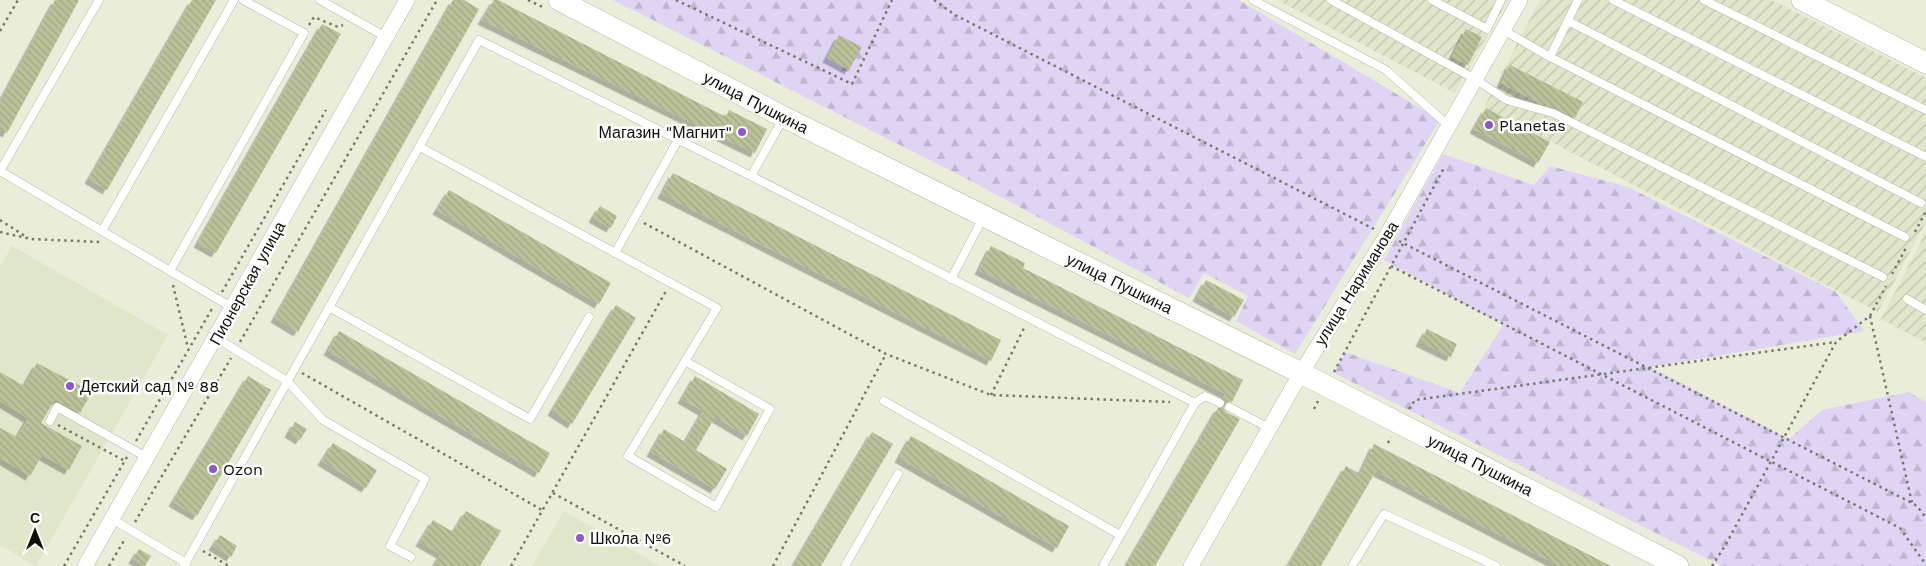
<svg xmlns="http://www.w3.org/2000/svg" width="1926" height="566" viewBox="0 0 1926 566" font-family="'Work Sans',sans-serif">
<defs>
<pattern id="industrial-furrows" width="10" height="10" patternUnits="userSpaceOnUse" patternTransform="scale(1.25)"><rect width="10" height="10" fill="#e0e6c9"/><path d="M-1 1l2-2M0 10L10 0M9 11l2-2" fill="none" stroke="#bfc4ab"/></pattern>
<pattern id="forest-firs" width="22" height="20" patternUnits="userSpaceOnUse" patternTransform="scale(1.25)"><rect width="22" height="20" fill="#dfd4f4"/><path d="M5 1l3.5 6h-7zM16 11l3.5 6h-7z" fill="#beb5d0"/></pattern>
<pattern id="building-back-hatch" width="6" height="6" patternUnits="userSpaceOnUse" patternTransform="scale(1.25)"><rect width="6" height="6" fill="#bac299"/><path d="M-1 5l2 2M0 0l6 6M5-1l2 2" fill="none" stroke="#9fa682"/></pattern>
<filter id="shadow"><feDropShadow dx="-4.5" dy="4.5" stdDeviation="0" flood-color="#0004"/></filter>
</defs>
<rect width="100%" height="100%" fill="#eaeed9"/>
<g fill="#e0e6c9">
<polygon points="12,246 168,335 36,566 0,545 0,267"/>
<polygon points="564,511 660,566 532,566"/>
</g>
<g fill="url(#industrial-furrows)">
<polygon points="1277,0 1508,0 1455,93"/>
<polygon points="1540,0 1772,0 1926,78 1926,222 1878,312 1484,107"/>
<polygon points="1926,232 1926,343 1881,319"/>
</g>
<g fill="url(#forest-firs)">
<polygon points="613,0 1239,0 1440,120 1295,354 1236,321 1248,296 1204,273 1189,298 969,180"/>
<polygon points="1443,154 1534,185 1550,166 1628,187 1836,292 1864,331 1650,367 1789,439 1822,410 1909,392 1926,402 1926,566 1722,566 1334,373 1345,352 1460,393 1503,325 1384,260"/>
</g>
<g fill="url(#building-back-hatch)" filter="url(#shadow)">
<polygon points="55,0 79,0 7,133 0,129 0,102"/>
<polygon points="192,0 216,0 107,190 89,179"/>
<polygon points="453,0 464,0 479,9 298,332 275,318"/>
<polygon points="494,0 498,0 726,117 729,110 767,129 755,153 482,20"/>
<polygon points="322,24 341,34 216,253 198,243"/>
<polygon points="1466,29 1482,37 1468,65 1452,57"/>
<polygon points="839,35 862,47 849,70 827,58"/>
<polygon points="1510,65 1583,102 1575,118 1555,108 1541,104 1501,83"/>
<polygon points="1486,108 1550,142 1538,163 1474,129"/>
<polygon points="673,173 1001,340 991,361 662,194"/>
<polygon points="449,190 611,283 599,304 437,210"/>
<polygon points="600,206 617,216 611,228 593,218"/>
<polygon points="991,246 1025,263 1023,268 1243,380 1232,402 1226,403 1223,398 1226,394 979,270"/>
<polygon points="1206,280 1244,300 1234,317 1197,297"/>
<polygon points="616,305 636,318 572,424 552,411"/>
<polygon points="1427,329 1457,344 1451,357 1420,342"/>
<polygon points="339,331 550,453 539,473 328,351"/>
<polygon points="37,363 92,392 80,413 55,399 41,423 82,446 69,470 42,455 30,476 0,458 0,428 17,437 28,418 0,401 0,372 24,386"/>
<polygon points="248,376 271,390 197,516 173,502"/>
<polygon points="695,376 759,414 747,436 715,417 696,450 727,469 715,489 651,452 664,429 685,442 703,411 682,399"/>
<polygon points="1223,407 1226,412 1240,419 1155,566 1126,566 1218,408"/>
<polygon points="295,422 307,429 300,440 289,433"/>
<polygon points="872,432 893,444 821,566 793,566"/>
<polygon points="911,436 1069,526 1057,548 899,458"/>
<polygon points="333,443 377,470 366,488 322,461"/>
<polygon points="1374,444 1611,566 1560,566 1376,471 1321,566 1288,566 1346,466 1360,474"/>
<polygon points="466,511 501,531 480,566 434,566 441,554 420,542 433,520 453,532"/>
<polygon points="220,535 237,546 231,557 213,546"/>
<polygon points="139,549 151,556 145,566 133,559"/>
</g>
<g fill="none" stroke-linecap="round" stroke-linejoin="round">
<g stroke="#b5b9a5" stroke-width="9">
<g id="lane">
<polyline points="320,0 386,37"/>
<polyline points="1253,0 1386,70 1449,126"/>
<polyline points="1331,0 1475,79 1507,100 1553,113 1883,277"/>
<polyline points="1432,0 1487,29 1501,0"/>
<polyline points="1613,0 1926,157"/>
<polyline points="1704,0 1926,110"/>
<polyline points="1568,21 1921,203"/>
<polyline points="1503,30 1550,57 1905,237"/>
<polyline points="1550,57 1578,0"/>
<polyline points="783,119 751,176 1195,403 1205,396 1220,403"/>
<polyline points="420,147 717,308 628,456 716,507 770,409 685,361"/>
<polyline points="0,171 233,308"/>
<polyline points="0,171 99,0"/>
<polyline points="102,231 234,0"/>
<polyline points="615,253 678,140"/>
<polyline points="170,271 304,33 243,0"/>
<polyline points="951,279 983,218"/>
<polyline points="1907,299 1926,310"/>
<polyline points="329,307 530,419 589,317"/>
<polyline points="216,338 287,381 323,420 425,479 390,546 411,557"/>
<polyline points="884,401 1120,535"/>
<polyline points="1229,407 1269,428"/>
<polyline points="50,421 57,407 148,458"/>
<polyline points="112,519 186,563"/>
<polyline points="184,566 479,40 751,176"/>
<polyline points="845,566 898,474"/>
<polyline points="1103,566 1195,403"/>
<polyline points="1352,566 1384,514 1496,566"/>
</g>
</g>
<g stroke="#b5b9a5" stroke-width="16">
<g id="street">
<polyline points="85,566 407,0"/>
<polyline points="1191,566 1301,373 1387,235 1520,0"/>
</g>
</g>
<g stroke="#b5b9a5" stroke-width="22">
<g id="secondary">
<path id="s1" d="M559,0l225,117 517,256 377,193"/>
<polyline points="1802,0 1926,63"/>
</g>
</g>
<g stroke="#76796b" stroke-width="2.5" stroke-dasharray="2.5 4" stroke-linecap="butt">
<polyline points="528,0 545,8"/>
<polyline points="676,0 852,84 892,0"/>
<polyline points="934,0 955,15 1374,229"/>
<polyline points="309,25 314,17 338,27 343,25"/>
<polyline points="0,31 18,0"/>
<polyline points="0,220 28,238"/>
<polyline points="644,223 886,354 991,395 1170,402"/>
<polyline points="0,232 31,239 100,242"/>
<polyline points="1915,232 1925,213"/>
<polyline points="1399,241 1912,503 1917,506 1926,518"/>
<polyline points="1391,266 1900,528 1926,565"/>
<polyline points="1892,274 1907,246"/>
<polyline points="173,285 188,348"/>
<polyline points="222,292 326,110"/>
<polyline points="1870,316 1912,503"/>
<polyline points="240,342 437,0"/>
<polyline points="1334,372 1445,166"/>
<polyline points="302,373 542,510"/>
<polyline points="991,395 1025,326"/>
<polyline points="1314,409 1318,401"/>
<polyline points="1409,409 1415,400 1836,342"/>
<polyline points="58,425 125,461"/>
<polyline points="136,441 213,307"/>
<polyline points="1388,443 1391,437"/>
<polyline points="553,493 685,566"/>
<polyline points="135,522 231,358"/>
<polyline points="203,551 229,566"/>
<polyline points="64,566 127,457"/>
<polyline points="109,566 125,539"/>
<polyline points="511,566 666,291"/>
<polyline points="773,566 886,354"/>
<polyline points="1712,566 1726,544 1836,342 1870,316 1886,286"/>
</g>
<use href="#lane" stroke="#fff" stroke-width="8"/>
<use href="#street" stroke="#fff" stroke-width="15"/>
<use href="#secondary" stroke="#fff" stroke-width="21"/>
</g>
<g fill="#8c57cf" stroke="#fff" stroke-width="2">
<circle cx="1489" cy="125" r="5"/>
<circle cx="742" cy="132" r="5"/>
<circle cx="70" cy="386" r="5"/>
<circle cx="213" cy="469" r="5"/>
<circle cx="580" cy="538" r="5"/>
</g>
<g text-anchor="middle" stroke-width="5" stroke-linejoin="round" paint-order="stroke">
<g font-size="16" fill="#0d0e08" stroke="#fff">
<text dy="6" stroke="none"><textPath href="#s1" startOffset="222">улица Пушкина</textPath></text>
<text transform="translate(247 283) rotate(-61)" y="6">Пионерская улица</text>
<text dy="6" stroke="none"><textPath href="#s1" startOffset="628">улица Пушкина</textPath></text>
<text transform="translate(1356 283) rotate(-58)" y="6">улица Нариманова</text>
<text dy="6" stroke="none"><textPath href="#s1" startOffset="1032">улица Пушкина</textPath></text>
</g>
<g font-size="16" fill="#0d0e08" stroke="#fff" text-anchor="start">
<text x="1499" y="131">Planetas</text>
<text x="732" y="138" text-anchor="end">Магазин "Магнит"</text>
<text x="80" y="392">Детский сад № 88</text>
<text x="223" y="475">Ozon</text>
<text x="590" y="544">Школа №6</text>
</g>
</g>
<g transform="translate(35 531)" stroke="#ffffff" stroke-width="4" paint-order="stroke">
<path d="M0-4L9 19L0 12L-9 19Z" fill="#0d0e08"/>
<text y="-8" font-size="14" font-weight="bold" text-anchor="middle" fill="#0d0e08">С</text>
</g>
</svg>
